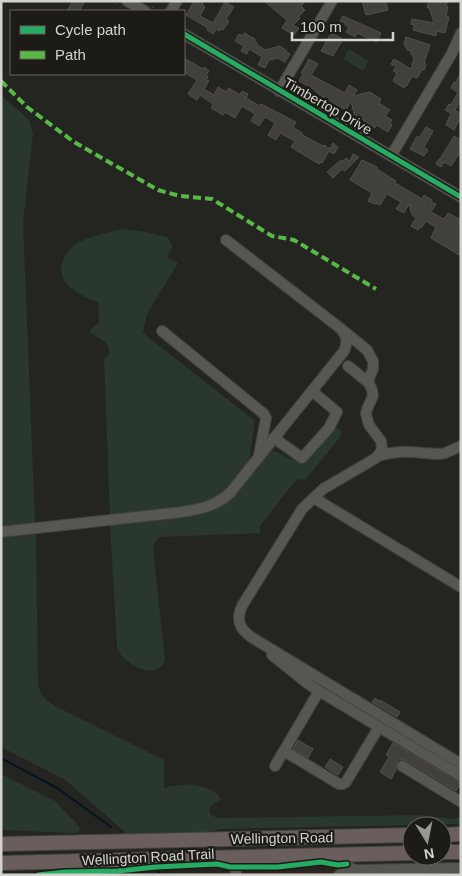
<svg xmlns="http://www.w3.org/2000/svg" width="462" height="876" viewBox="0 0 462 876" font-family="Arial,sans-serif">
<rect width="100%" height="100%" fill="#242420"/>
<polygon fill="#35271e" points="461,868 461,875 179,875 177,873"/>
<g fill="#29372f">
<polygon points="349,49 369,61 363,71 343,59"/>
<polygon points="1,95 29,120 33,134 23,222 35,523 1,527"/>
<path d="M123,229l23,3 21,5 6,9 -6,11 11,6 -31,51 -4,19 112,88 -6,41 -23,30 -16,11 -100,14 -6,-159 5,-3c2,-13 -10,-16 -19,-23l2,-4 7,-5 -1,-21c-19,-7 -44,-19 -35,-42 2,-7 9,-14 15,-17 14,-8 31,-11 45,-14z"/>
<path d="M335,427l4,2 3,2 -2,6 -34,42 -10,1 -36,46v7l-99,4 -6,5 -2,7 12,111c-7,23 -44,4 -48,-13l-7,-123 94,-11 13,-5 48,-57c14,-2 23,10 37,11z"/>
<path d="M36,533l2,151c4,15 9,17 21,24l105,52v28c16,-4 32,-6 48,3 4,2 6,3 9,8 -5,6 -14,4 -11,15l7,4 205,-3 31,4 8,-3v8l-240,5 -22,5h-72l-63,-55 -63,-32v-210z"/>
<polygon points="1,774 55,801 77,824 80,829 79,832 74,833 1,830"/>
</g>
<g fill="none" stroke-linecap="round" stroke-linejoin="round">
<g stroke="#041524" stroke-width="2">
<polyline points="1,758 57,788 111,827"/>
<polyline points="155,868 161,875"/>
</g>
</g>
<g fill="#41403d" stroke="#514f4d">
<polygon points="73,1 85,1 79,11 67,11"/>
<polygon points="194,1 202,1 203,6 205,7 200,16 213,23 225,2 234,7 226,19 229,21 223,30 221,29 219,31 216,29 213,34 207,30 208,28 186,15"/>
<polygon points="264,1 306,1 301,6 305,10 298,17 300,18 293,25 299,28 294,35 282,28 287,20"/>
<polygon points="362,1 386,1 388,10 366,15"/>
<polygon points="429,1 441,3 441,1 448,1 446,6 448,7 446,16 449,17 445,33 437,31 436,36 413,30 414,25 411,24 412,19 434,23 430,10 427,7"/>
<polygon points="343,16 381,33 377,42 357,33 355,37 346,32 349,27 345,25 345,23 340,21"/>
<polygon points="244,33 255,39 254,41 257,43 256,44 265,50 280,46 287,51 286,52 290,54 285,62 278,58 269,60 265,68 258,65 262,57 249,49 247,54 241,51 244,46 235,41 239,34 243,36"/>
<polygon points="331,33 343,39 333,56 321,51"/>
<polygon points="406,37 430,45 424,63 426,64 424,70 422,70 417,78 412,76 407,86 406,85 404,88 393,81 397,73 393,71 396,67 391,64 394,59 411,69 414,58 411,54 411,51 407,50 404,44"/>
<polygon points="184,58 203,69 204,67 209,71 206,76 208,77 206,80 209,81 204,89 214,95 218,87 226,92 229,88 240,95 242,91 248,94 246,98 260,106 261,104 296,122 293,127 302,133 301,134 319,144 323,146 324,145 330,149 333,143 338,147 334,154 329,151 322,163 320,162 319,164 291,147 295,141 280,133 276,140 268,135 275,123 265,117 259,126 251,121 255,114 242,106 235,118 225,112 223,115 211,108 213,104 200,95 197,100 188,94 197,80 184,72"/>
<polygon points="309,59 318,64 311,75 330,85 345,93 349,85 357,90 353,96 370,92 381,99 379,103 390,110 385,116 392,120 390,124 392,125 388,132 377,125 375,128 354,114 351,101 346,110 323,97 315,91 315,90 299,81 303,74 301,73"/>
<polygon points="461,73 461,100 455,110 461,114 461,122 459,121 454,130 446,125 451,113 445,110 449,104 451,105 458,92 451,88 454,82 455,83"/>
<polygon points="426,127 433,131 424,147 428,150 424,156 410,149 417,136 419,138"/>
<polygon points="454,136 461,140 459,146 461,147 461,151 451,166 444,162 441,167 436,164 439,159 440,159"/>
<polygon points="353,154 359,157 345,171 342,169 333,178 327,172 341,160 342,162 346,158 350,161"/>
<polygon points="362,160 377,167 377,169 396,181 395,183 422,199 424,195 432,200 431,202 436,204 431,212 444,219 448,213 461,220 461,243 459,247 461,248 461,251 459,255 431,238 436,227 426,221 421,228 419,227 418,230 411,226 416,218 412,215 409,204 404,213 396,209 401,202 387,194 380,205 376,203 375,204 368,201 372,193 350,180"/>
<polygon points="375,698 379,701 380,700 400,712 397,717 372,702"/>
<polygon points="298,740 313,749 308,758 293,749"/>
<polygon points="393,743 461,783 456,791 403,759 398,760 396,763 395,766 396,770 391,779 380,772 389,757 386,755"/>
<polygon points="330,759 343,767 338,775 325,767"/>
</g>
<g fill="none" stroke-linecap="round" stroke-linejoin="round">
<g stroke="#41413d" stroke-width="12">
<g id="minor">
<polyline points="127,1 145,11"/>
<polyline points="171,11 177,1"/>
<polyline points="184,34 461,197"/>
<polyline points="279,91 332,1"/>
<polyline points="391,156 452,53 461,33"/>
<path d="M340,328l27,22 6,11v8l-4,9v5l3,7 1,6 -6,13 -1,5 3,11 12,16 1,9 -6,8 -53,31 -21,20 -60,97c-6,14 -3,22 9,31l210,127"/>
<polyline points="162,331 264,414 266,418 259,455"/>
<polyline points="348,366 369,383"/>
<polyline points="274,438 302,458 329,428 337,412 312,391"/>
<path d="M378,456c24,-8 39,-2 63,-2l4,-1 16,-7"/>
<polyline points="314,498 461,587"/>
<path d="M1,532l181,-20c19,-3 34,-6 48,-19l114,-142c4,-8 3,-16 -4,-23l-114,-88"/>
<polyline points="272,655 307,683 319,691 461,776"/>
<polyline points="284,751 339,784 343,784 346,782 379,727"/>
<polyline points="275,766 319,691"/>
<polyline points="402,766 461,802"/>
<polyline points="339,854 350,868 356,870 461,868"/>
<path d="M226,858c7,3 10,9 10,17"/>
<polyline points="81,875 81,861"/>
<polyline points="339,875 350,868"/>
</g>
</g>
<g stroke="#41413d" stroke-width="16">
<g id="highway">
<polyline points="442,835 461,834"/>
<polyline points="1,844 412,835"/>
<polyline points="442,852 461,852"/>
<polyline points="1,863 412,853"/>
</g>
</g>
<g stroke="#545452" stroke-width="1" stroke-dasharray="1 4" stroke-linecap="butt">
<polyline points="111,1 121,7"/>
<polyline points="152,7 160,11"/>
</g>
<use href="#minor" stroke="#565653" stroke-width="10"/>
<use href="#highway" stroke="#6a5e5c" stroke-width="14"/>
<polyline stroke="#58b947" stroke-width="4" stroke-dasharray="8 4" stroke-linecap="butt" points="1,81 27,107 74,142 158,190 180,196 212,199 272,236 294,240 376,289"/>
<g stroke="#1c1b15" stroke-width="8">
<g id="cycleway">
<polyline points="184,34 461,197"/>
<polyline points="38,875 65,872 118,871 156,867 217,864 230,867 278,867 321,862 338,865 347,864"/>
</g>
</g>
<use href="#cycleway" stroke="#26ab63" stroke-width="5"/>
</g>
<g text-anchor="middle" stroke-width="4.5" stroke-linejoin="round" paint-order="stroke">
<g font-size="14" fill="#d4d4cf" stroke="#1c1b15">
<text transform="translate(328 106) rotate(30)" y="5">Timbertop Drive</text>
<text transform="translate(282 838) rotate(-1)" y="5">Wellington Road</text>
<text transform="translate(148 857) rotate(-3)" y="5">Wellington Road Trail</text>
</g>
</g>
<rect width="462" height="876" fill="none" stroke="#d4d4cf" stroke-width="5"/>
<rect x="10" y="10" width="175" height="65" fill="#1c1b15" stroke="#66655f"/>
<rect x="20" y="26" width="25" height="8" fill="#26ab63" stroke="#66655f"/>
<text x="55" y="35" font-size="15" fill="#d4d4cf">Cycle path</text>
<rect x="20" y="51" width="25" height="8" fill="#58b947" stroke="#66655f"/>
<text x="55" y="60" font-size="15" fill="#d4d4cf">Path</text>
<g transform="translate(427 841) rotate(170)"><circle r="24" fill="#1c1b15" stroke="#66655f"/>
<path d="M0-4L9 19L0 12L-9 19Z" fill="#969692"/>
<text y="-8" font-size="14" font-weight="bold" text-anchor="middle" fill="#d4d4cf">N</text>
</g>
<path d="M292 32v8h101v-8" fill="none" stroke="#d4d4cf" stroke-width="2.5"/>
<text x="300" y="32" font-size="15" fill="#d4d4cf" stroke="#1c1b15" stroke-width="4" paint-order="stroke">100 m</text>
</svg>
